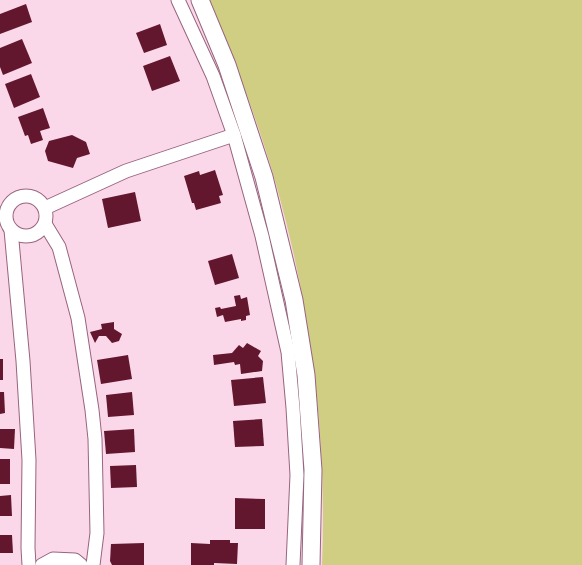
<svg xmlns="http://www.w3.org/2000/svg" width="582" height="565" viewBox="0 0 582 565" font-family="'Sofia Sans Condensed',sans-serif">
<rect width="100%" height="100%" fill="#fbd8e9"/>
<path fill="#d0ce83" d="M208,0h374v565h-260c7,-167 -23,-340 -85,-495 -10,-23 -18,-48 -29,-70z"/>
<g fill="#63172e">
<polygon points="26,4 32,22 0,34 0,14"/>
<polygon points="160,24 167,45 144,53 136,33"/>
<polygon points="22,39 32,63 3,75 0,67 0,48"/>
<polygon points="170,56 180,81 152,91 143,66"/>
<polygon points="31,74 40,97 14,108 5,84"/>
<polygon points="43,108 50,128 40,131 43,140 31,144 28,135 25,136 18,117"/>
<polygon points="72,135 86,142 90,154 77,158 73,168 48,161 45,151 49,141"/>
<polygon points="215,170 223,195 219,196 221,203 196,210 194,203 192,203 184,176 199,171 200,175"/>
<polygon points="135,192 141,221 108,228 102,199"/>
<polygon points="232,254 239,278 215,285 208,261"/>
<polygon points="240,295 241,299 247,297 250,315 246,316 246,320 241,321 241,319 225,322 223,315 217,317 215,308 220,307 221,309 236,306 234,296"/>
<polygon points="114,322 114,329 122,334 119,341 112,343 106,336 99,336 95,343 90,332 102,329 101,324"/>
<polygon points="247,343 261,351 258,356 263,361 262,371 241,374 240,364 235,365 234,362 214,365 213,355 232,353 239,345 243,348"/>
<polygon points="128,355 132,379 101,384 97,360"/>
<rect x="0" y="359" width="3" height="21"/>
<polygon points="263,377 266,403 234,406 231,380"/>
<polygon points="0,392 4,392 5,413 0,414"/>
<polygon points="132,392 134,415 108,417 106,395"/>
<polygon points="262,419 264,446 235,447 233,421"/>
<polygon points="0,429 15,429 14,449 0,448"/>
<polygon points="134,429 135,452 106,454 104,431"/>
<rect x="0" y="459" width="10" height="25"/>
<polygon points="136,465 137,487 111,488 110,466"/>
<polygon points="11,495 12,516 0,516 0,496"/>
<polygon points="235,498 265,499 265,529 235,529"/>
<polygon points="0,535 12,535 13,553 0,553"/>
<polygon points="210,540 230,540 230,543 238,543 237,564 214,563 214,565 191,565 191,543 210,544"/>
<polygon points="144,543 144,565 112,565 110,561 111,544"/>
</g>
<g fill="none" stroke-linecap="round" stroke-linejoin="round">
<g stroke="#97647e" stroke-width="15">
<g id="minor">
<polyline points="178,0 213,76 234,135 262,236 288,352 293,408 297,475 293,565"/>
<circle cx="26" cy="216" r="20"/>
<polyline points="45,208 126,171 234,135"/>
<polyline points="45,224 59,247 78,318 92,410 95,439 97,533 93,565"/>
<polyline points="11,230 23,361 29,460 28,548 29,565"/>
<polyline points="42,565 53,559 75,560 81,565"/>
</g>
</g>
<g stroke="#97647e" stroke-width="19">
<polyline id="tertiary" points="200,0 227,65 264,177 294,300 306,375 313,470 311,565"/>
</g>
<use href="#minor" stroke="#fff" stroke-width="13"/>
<use href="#tertiary" stroke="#fff" stroke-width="17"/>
</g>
</svg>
